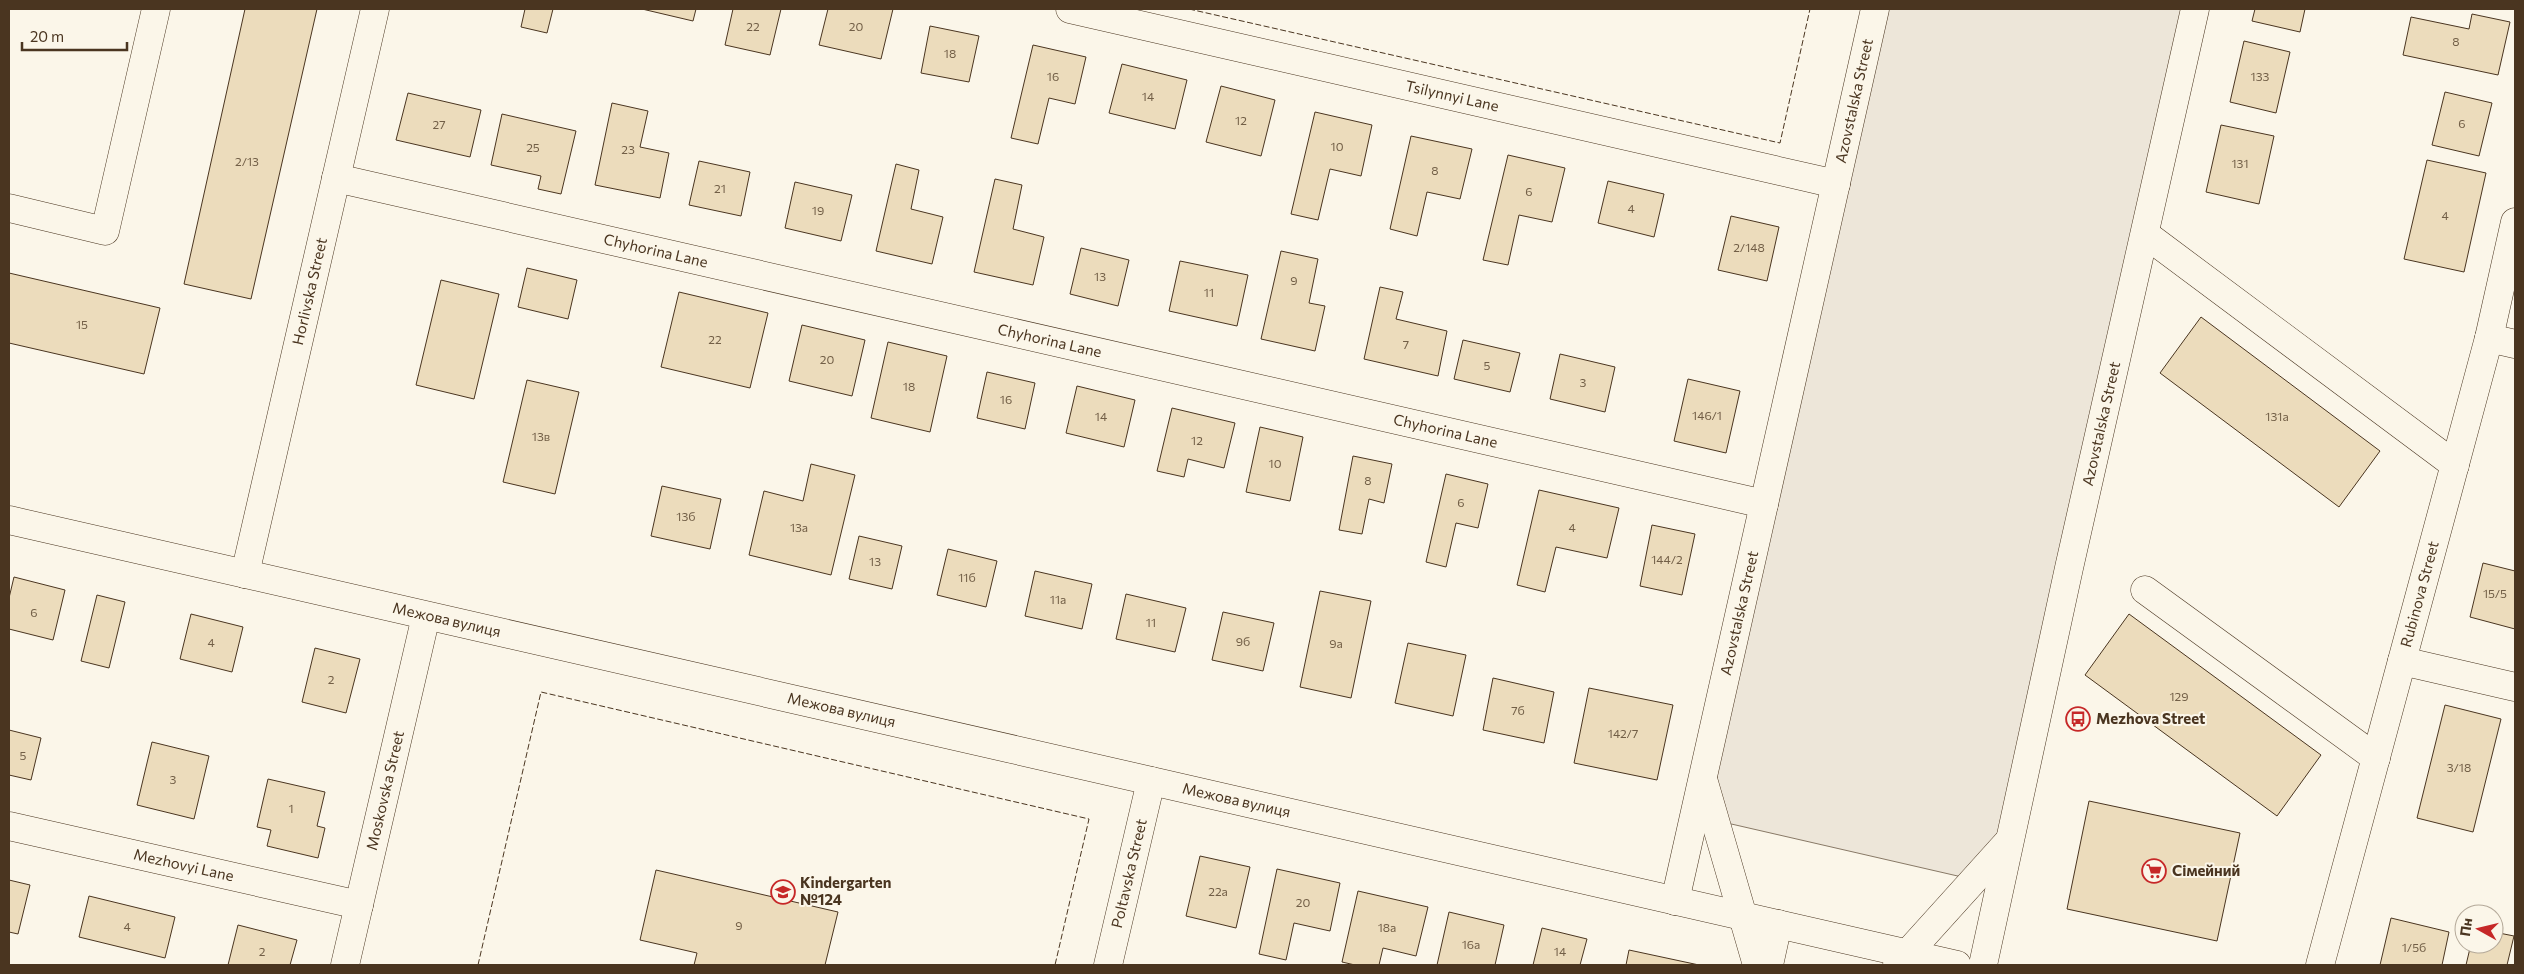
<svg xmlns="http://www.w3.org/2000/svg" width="2524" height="974" viewBox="0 0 2524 974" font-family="Commissioner,sans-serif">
<rect width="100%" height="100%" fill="#fbf6e9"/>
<polygon fill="#ede6d9" stroke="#887966" points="1885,9 2185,9 2003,833 1962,877 1727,823 1712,776"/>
<g fill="#ecdcbc" stroke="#4a3520">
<polygon points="245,9 317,9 251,299 184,284"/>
<polygon points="525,9 553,9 547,33 521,27"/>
<polygon points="642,9 696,9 693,21"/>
<polygon points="733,9 781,9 770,55 725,45"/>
<polygon points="828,9 893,9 881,59 819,45"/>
<polygon points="2255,9 2305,9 2300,32 2252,21"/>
<polygon points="2472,14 2510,22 2498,75 2403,55 2411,17 2469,29"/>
<polygon points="930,26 979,36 969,82 921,73"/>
<polygon points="2244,41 2290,52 2276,113 2230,102"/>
<polygon points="1033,45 1086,57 1075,104 1049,98 1038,144 1011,138"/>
<polygon points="1122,64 1187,80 1175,129 1109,113"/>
<polygon points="1221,86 1275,100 1261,156 1206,142"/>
<polygon points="2445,92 2492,103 2479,156 2432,145"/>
<polygon points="408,93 481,110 470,157 396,140"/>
<polygon points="612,103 648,111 640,147 669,153 660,198 595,185"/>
<polygon points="1315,112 1372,125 1361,176 1330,169 1318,220 1291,214"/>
<polygon points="502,114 576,131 561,194 538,189 541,176 491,165"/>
<polygon points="2221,125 2274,136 2259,204 2206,192"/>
<polygon points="1411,136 1472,149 1460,199 1427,192 1417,236 1390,229"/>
<polygon points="1508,155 1565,168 1552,222 1519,215 1508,265 1483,260"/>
<polygon points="2427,160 2486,173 2464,272 2404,259"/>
<polygon points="699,161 750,172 741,216 689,205"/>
<polygon points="896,164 919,170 911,209 943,217 932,264 876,251"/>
<polygon points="995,179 1022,185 1013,229 1044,237 1033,285 974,272"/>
<polygon points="1608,181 1664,194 1654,237 1598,223"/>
<polygon points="795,182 852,195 841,241 785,228"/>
<polygon points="1731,216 1779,227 1767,281 1718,270"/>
<polygon points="1081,248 1129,260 1118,306 1070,294"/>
<polygon points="1281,251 1318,259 1309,303 1325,306 1315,351 1261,339"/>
<polygon points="1180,261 1248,275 1237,326 1169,311"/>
<polygon points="527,268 577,280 568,319 518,307"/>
<polygon points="9,273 160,308 144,374 9,343"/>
<polygon points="441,280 499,294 474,399 416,385"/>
<polygon points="1380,287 1403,292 1396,319 1447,331 1438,376 1364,359"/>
<polygon points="679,292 768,313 750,388 661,367"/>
<polygon points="2201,317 2380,451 2339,507 2160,373"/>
<polygon points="802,325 865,340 852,396 789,381"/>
<polygon points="1463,340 1520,353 1510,392 1454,379"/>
<polygon points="888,342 947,356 930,432 871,418"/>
<polygon points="1560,354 1615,367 1605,412 1550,399"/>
<polygon points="987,372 1035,383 1025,429 977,418"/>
<polygon points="1688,379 1740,391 1726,453 1674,441"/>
<polygon points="527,380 579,392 555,494 503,482"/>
<polygon points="1077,386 1135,400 1124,447 1066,433"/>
<polygon points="1172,408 1235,423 1224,468 1188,459 1184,477 1157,471"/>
<polygon points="1260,427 1303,437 1290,501 1246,492"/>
<polygon points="1353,456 1392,464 1384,503 1369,499 1362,534 1339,530"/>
<polygon points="811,464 855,475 831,575 749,555 764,491 803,501"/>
<polygon points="1446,474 1488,484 1478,528 1456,523 1446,567 1426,562"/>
<polygon points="662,486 721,499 710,549 651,536"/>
<polygon points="1539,490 1619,508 1607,558 1556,547 1545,592 1517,585"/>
<polygon points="1652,525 1695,534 1682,595 1640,586"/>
<polygon points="859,536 902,546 892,589 849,579"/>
<polygon points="948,549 997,561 986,607 937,595"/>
<polygon points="2483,563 2515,571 2515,629 2470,617"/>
<polygon points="1035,571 1092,584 1082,629 1025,616"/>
<polygon points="14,577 65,590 53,640 9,629 9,598"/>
<polygon points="1320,591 1371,601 1351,698 1300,687"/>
<polygon points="1126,594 1186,608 1175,652 1116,639"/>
<polygon points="97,595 125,602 109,668 81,661"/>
<polygon points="1223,612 1274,623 1263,671 1212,660"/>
<polygon points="191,614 243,627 232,672 180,659"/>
<polygon points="2129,614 2321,755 2277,816 2085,675"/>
<polygon points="1408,643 1466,655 1453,716 1395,703"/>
<polygon points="315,648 360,659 346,713 302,702"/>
<polygon points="1493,678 1554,692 1544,743 1483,730"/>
<polygon points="1589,688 1673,705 1657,780 1574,763"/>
<polygon points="2445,705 2501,719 2473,832 2417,818"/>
<polygon points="9,730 41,738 31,780 9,775"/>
<polygon points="152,742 209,756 194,819 137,805"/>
<polygon points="268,779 325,792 317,826 325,828 318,858 267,846 271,830 257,827"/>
<polygon points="2089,801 2240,833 2217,941 2067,909"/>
<polygon points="1200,856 1250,867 1236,928 1186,916"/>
<polygon points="1277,869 1340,883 1330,931 1294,923 1286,960 1259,954"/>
<polygon points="656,870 838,912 825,965 694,965 697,953 640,940"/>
<polygon points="9,880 30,885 18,934 9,932"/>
<polygon points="1358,891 1428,907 1416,956 1383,948 1379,965 1355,965 1342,962"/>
<polygon points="89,896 175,917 165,958 79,937"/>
<polygon points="1449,912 1504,925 1495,965 1437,965"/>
<polygon points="2391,918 2449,932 2442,965 2380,965"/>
<polygon points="238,925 297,940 290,965 228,965"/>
<polygon points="1542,928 1587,939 1580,965 1533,965"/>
<polygon points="2494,932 2514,936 2507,965 2466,965 2471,944 2494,944"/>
<polygon points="1629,950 1699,965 1626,965"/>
</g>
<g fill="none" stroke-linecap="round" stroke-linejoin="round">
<g stroke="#4a3520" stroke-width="29">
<g id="minor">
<path id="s1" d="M1070,9l766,175"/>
<path id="s2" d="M336,178l1428,326"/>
<polyline points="9,208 105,231 156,9"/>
<polyline points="2145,234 2455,465"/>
<polyline points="2489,338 2515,344"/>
<path id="s3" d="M9,520l1948,445"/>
<path id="s4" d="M245,574l130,-565"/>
<polyline points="2145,590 2376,758"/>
<polyline points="2402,661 2515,687"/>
<polyline points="1703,779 1757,965"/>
<path id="s5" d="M9,826l350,79"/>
<path id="s6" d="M1675,901l200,-892"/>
<path id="s7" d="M345,965l81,-349"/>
<path id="s8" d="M1108,965l43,-184"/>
<polyline points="1769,965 1778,924"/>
<polyline points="1897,965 2009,841"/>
<path id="s9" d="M1983,965l86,-397 126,-559"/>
<path id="s10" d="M2320,965l169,-627 26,-116"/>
</g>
</g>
<use href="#minor" stroke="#fbf6e9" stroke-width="28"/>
<g stroke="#4a3520" stroke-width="1" stroke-dasharray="6 2.5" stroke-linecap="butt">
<polyline points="1189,9 1780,143 1810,9"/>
<polyline points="478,965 541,692 1089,819 1055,965"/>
</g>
</g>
<defs>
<g id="bus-ring" transform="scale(1.25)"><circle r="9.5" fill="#fbf6e9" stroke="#c62828" stroke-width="1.5"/><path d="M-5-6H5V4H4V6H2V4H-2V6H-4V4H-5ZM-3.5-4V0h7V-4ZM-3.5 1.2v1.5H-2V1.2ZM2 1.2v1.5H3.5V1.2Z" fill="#c62828"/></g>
<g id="supermarket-ring" transform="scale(1.25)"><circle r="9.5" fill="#fbf6e9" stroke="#c62828" stroke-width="1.5"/><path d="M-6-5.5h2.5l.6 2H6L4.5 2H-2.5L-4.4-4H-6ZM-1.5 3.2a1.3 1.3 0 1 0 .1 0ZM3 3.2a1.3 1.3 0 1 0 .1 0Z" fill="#c62828"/></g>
<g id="school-ring" transform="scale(1.25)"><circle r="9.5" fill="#fbf6e9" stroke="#c62828" stroke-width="1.5"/><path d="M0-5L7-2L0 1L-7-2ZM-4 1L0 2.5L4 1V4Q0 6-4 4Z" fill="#c62828"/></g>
</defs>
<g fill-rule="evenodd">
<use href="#bus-ring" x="2078" y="719"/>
<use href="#supermarket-ring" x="2154" y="871"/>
<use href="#school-ring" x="783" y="892"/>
</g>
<g text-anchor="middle" stroke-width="4" stroke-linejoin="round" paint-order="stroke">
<g font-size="12" fill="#725f47">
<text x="753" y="31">22</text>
<text x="856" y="31">20</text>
<text x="2456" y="46">8</text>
<text x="950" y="58">18</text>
<text x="1053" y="81">16</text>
<text x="2260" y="81">133</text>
<text x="1148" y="101">14</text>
<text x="1241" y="125">12</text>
<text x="2462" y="128">6</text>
<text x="439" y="129">27</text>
<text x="1337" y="151">10</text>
<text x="533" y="152">25</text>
<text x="628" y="154">23</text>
<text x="247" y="166">2/13</text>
<text x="2240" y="168">131</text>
<text x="1435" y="175">8</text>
<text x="720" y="193">21</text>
<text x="1529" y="196">6</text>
<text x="1631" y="213">4</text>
<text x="818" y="215">19</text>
<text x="2445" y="220">4</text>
<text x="1749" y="252">2/148</text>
<text x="1100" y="281">13</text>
<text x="1294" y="285">9</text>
<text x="1209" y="297">11</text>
<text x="82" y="329">15</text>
<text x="715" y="344">22</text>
<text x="1406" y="349">7</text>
<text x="827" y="364">20</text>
<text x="1487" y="370">5</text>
<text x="1583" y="387">3</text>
<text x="909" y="391">18</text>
<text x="1006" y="404">16</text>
<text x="1707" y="420">146/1</text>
<text x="1101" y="421">14</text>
<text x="2277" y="421">131а</text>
<text x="541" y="441">13в</text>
<text x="1197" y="445">12</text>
<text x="1275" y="468">10</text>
<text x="1368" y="485">8</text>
<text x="1461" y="507">6</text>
<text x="686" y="521">13б</text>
<text x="799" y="532">13а</text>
<text x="1572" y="532">4</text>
<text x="1667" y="564">144/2</text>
<text x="875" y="566">13</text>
<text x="967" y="582">11б</text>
<text x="2495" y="598">15/5</text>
<text x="1058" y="604">11а</text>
<text x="34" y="617">6</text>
<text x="1151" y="627">11</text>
<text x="1243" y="646">9б</text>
<text x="211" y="647">4</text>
<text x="1336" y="648">9а</text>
<text x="331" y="684">2</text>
<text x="2179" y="701">129</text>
<text x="1518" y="715">7б</text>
<text x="1623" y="738">142/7</text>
<text x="23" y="760">5</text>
<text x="2459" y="772">3/18</text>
<text x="173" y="784">3</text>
<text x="291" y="813">1</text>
<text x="1218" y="896">22а</text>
<text x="1303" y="907">20</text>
<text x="739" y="930">9</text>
<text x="127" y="931">4</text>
<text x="1387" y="932">18а</text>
<text x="1471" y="949">16а</text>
<text x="2414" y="952">1/5б</text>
<text x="262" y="956">2</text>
<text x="1560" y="956">14</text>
</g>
<g font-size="15" fill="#4a3520" stroke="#fbf6e9">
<text dy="5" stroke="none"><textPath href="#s1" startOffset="392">Tsilynnyi Lane</textPath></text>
<text dy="5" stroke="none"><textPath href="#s6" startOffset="820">Azovstalska Street</textPath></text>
<text dy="5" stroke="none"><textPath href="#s2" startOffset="328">Chyhorina Lane</textPath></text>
<text dy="5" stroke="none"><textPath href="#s4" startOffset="290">Horlivska Street</textPath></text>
<text dy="5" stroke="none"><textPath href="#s2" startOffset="732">Chyhorina Lane</textPath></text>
<text dy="5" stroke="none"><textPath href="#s9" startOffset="554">Azovstalska Street</textPath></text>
<text dy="5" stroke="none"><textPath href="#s2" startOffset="1138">Chyhorina Lane</textPath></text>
<text dy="5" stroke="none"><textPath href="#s10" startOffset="384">Rubinova Street</textPath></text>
<text dy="5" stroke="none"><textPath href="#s6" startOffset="295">Azovstalska Street</textPath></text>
<text dy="5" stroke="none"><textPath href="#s3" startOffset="449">Межова вулиця</textPath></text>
<text dy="5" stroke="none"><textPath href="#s3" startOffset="854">Межова вулиця</textPath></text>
<text dy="5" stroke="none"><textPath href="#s7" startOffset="179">Moskovska Street</textPath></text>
<text dy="5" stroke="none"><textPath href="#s3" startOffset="1259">Межова вулиця</textPath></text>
<text dy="5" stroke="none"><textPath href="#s5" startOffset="179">Mezhovyi Lane</textPath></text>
<text dy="5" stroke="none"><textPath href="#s8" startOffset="94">Poltavska Street</textPath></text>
</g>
<g font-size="15" font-weight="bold" fill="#4a3520" stroke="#fbf6e9" text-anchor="start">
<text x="2096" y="724">Mezhova Street</text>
<text x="2172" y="876">Сімейний</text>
<text x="800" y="888">Kindergarten<tspan x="800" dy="17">№124</tspan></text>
</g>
</g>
<rect width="2524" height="974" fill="none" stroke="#4a3520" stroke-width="20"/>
<g transform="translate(2479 929) rotate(278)"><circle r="24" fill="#fbf6e9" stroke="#b4a999"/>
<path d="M0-4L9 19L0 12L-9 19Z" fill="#c62828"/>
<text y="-8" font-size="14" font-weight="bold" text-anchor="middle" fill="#4a3520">Пн</text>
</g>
<path d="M22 42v8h105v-8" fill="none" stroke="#4a3520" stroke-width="2.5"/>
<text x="30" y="42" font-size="15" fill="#4a3520" stroke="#fbf6e9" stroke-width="4" paint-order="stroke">20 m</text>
</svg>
